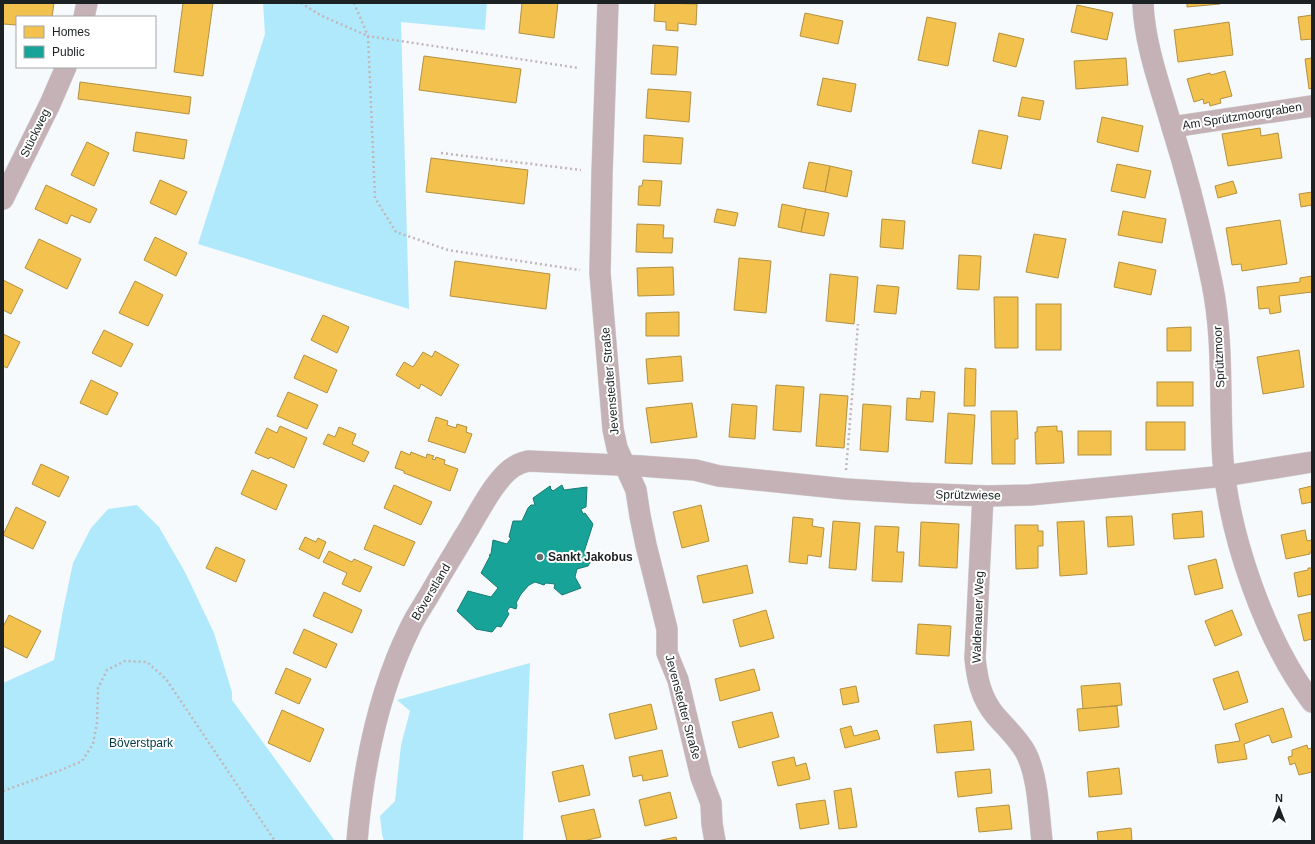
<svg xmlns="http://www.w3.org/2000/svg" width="1315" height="844" viewBox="0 0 1315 844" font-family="Arial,sans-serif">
<rect width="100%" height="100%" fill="#f7fafc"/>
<g fill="#b1e9fc">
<polygon points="263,3 487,3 485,30 401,22 409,309 198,244 265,34"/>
<polygon points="137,505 159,527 185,572 214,633 232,692 232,700 335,841 3,841 3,683 54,660 63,610 73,563 91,528 108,509"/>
<polygon points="530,663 523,841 384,841 382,834 380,816 395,801 401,745 410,711 397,700"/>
</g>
<g fill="#f2c14e" stroke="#b29141">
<polygon points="3,3 54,3 52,17 17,17 17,25 3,24"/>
<polygon points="183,3 213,3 203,76 174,72"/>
<polygon points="522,3 558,3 554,38 519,33"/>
<polygon points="655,3 697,4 696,25 678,23 678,31 666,30 666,22 654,21"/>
<polygon points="1187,3 1220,3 1220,4 1187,7"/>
<polygon points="1077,5 1113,13 1107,40 1071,32"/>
<polygon points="805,13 843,21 838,44 800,36"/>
<polygon points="1312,15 1312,39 1301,40 1298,17"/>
<polygon points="927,17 956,23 948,66 918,60"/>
<polygon points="1229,22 1233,55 1178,62 1174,30"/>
<polygon points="999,33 1024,39 1016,67 993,61"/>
<polygon points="653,45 678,47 676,75 651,74"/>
<polygon points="424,56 521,69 516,103 419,90"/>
<polygon points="1126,58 1128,85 1076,89 1074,61"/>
<polygon points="1312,58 1312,88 1309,89 1305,59"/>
<polygon points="1225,71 1232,96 1220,99 1221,103 1210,106 1209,102 1204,104 1203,99 1194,102 1187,79 1210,73 1211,75"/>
<polygon points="823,78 856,84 851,112 817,105"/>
<polygon points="80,82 191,97 189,114 78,99"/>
<polygon points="648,89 691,92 689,122 646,118"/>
<polygon points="1022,97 1044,101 1040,120 1018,116"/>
<polygon points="1102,117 1143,126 1138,152 1097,142"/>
<polygon points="1260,128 1261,136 1278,133 1282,158 1228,166 1222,134"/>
<polygon points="979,130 1008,136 1001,169 972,163"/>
<polygon points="136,132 187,140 184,159 133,151"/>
<polygon points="644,135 683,138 681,164 643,162"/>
<polygon points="87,142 109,153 94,186 71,175"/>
<polygon points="431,158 528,170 524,204 426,192"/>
<polygon points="809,162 830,166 825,192 803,188"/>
<polygon points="1117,164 1151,171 1145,198 1111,191"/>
<polygon points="830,166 852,171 847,197 825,192"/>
<polygon points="160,180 187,192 176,215 150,203"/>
<polygon points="643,180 662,181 660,206 638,205 639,186 642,186"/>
<polygon points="1233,181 1237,193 1218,198 1215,186"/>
<polygon points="46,185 97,209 90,223 71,215 67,224 35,209"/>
<polygon points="1312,192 1312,205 1301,207 1299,194"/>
<polygon points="782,204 806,209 801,232 778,227"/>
<polygon points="717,209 738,213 735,226 714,222"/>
<polygon points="806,209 829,213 824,236 801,232"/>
<polygon points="1123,211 1166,219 1162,243 1118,235"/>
<polygon points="882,219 905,221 903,249 880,247"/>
<polygon points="1280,220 1287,264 1242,271 1241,264 1232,265 1226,228"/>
<polygon points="637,224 664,225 663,238 673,238 672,253 636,252"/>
<polygon points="1034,234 1066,239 1058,278 1026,272"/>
<polygon points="155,237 187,253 176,276 144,260"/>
<polygon points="39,239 81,259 67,289 25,268"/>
<polygon points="959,255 981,256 979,290 957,289"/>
<polygon points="739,258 771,261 766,313 734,310"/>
<polygon points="455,261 550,274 546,309 450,296"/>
<polygon points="1119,262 1156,270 1151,295 1114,287"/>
<polygon points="673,267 674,295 638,296 637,268"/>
<polygon points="830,274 858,277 854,324 826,321"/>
<polygon points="1312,276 1312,292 1279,296 1281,312 1270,314 1269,308 1259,309 1257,287 1300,282 1300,278"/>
<polygon points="3,280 23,290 11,314 3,310"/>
<polygon points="135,281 163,295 148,326 119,313"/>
<polygon points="877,285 899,287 896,314 874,312"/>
<polygon points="994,297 1018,297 1018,348 995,348"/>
<rect x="1036" y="304" width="25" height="46"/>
<polygon points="679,312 679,336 646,336 646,313"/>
<polygon points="323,315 349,327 337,353 311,340"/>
<polygon points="1191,327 1191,351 1167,351 1167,328"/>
<polygon points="104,330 133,344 121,367 92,353"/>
<polygon points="3,334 20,342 7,368 3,366"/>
<polygon points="1299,350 1304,387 1263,394 1257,357"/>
<polygon points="435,351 459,365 441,396 421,384 419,389 396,375 404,362 413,367 423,352 432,357"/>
<polygon points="304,355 337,370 327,393 294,378"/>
<polygon points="681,356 683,381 648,384 646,359"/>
<polygon points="965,368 976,369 975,406 964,406"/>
<polygon points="91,380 118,393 107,415 80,403"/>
<rect x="1157" y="382" width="36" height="24"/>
<polygon points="776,385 804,387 801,432 773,430"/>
<polygon points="921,391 935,392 933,422 906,420 907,398 920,399"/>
<polygon points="288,392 318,405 307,429 277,416"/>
<polygon points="820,394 848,396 844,448 816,446"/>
<polygon points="692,403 697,437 651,443 646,408"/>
<polygon points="732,404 757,406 755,439 729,437"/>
<polygon points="863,404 891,406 888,452 860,450"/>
<polygon points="991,411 1017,411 1018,439 1015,439 1015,464 992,464"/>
<polygon points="948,413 975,415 972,464 945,463"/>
<polygon points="436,417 448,421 447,425 456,428 457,424 467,427 466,432 472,434 465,453 428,441"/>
<rect x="1146" y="422" width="39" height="28"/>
<polygon points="280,426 307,438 294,468 270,457 269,459 255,453 267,428 277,433"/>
<polygon points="1057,426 1057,431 1062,431 1064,463 1036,464 1035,432 1037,432 1037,427"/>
<polygon points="339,427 356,434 352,444 369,452 364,462 323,444 328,434 335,437"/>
<rect x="1078" y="431" width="33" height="24"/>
<polygon points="401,451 410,455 411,452 426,458 427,454 434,456 432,459 435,460 436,457 445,460 444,464 458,469 450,491 404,473 404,471 395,468"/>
<polygon points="41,464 69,477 59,497 32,484"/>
<polygon points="252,470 287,485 276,510 241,494"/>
<polygon points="394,485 432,502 421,525 384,508"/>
<polygon points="1312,486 1312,502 1302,504 1299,489"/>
<polygon points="701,505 709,541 682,548 673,512"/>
<polygon points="16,507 46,522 33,549 3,535"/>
<polygon points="1202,511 1204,537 1174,539 1172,514"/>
<polygon points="1132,516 1134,545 1108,547 1106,517"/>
<polygon points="793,517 813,519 812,526 824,528 821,557 808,555 807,564 789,562"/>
<polygon points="833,521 860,523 856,570 829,568"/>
<polygon points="1084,521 1087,574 1060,576 1057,522"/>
<polygon points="921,522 959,524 957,568 919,566"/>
<polygon points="374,525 415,542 404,566 364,549"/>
<polygon points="1015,525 1038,525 1038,531 1043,531 1043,546 1038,546 1038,568 1016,569"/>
<polygon points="875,526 899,527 897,552 904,552 902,582 872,581"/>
<polygon points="1305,530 1307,541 1312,540 1312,552 1310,552 1310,554 1286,559 1281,535"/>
<polygon points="305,537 316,542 318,538 326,542 319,559 299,549"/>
<polygon points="216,547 245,560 236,582 206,568"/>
<polygon points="329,551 352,562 354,559 372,567 360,592 342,584 347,573 323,562"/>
<polygon points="1216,559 1223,588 1195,595 1188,566"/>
<polygon points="747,565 753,593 703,603 697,576"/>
<polygon points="1308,568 1312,568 1312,594 1298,597 1294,573 1308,570"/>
<polygon points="324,592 362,610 352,633 313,616"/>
<polygon points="766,610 774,638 740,647 733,620"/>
<polygon points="1232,610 1242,635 1215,646 1205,621"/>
<polygon points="1312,612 1312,639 1304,641 1298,615"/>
<polygon points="9,615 41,631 27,658 3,646 3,627"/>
<polygon points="918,624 951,626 949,656 916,654"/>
<polygon points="304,629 337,644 326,668 293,653"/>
<polygon points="286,668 311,679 299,704 275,693"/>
<polygon points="754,669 760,690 720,701 715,679"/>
<polygon points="1238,671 1248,702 1224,710 1213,679"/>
<polygon points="1120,683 1122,705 1083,709 1081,686"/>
<polygon points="856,686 859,702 843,705 840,689"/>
<polygon points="651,704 657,729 615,739 609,714"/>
<polygon points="1117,706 1119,727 1079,731 1077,709"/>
<polygon points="1283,708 1292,737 1272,743 1269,735 1244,744 1247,759 1218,763 1215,745 1240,741 1235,724"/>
<polygon points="282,710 324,729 310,762 268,743"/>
<polygon points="772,712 779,737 739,748 732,722"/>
<polygon points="971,721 974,750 937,753 934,725"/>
<polygon points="851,726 854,736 877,730 880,739 845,748 840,729"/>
<polygon points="1307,745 1308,749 1312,748 1312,772 1299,775 1295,763 1290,765 1288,757 1292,756 1292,750"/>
<polygon points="662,750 668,776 643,781 642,775 633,777 629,757"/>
<polygon points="794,757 796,766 806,763 810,779 778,786 772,762"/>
<polygon points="583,765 590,795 559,802 552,772"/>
<polygon points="1119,768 1122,794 1089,797 1087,772"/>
<polygon points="990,769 992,793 958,797 955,772"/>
<polygon points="851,788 857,827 839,829 834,791"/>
<polygon points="670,792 677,818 645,826 639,800"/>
<polygon points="825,800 829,824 800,829 796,804"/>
<polygon points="1009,805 1012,829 979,832 976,808"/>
<polygon points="594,809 601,837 583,841 567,841 561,816"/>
<polygon points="1131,828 1132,841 1098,841 1097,832"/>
<polygon points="676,837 677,841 657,841"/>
</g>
<polygon fill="#17a398" stroke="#187c75" points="562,485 564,490 587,487 586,507 581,509 583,514 585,513 593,524 584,552 592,559 588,566 577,569 575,577 581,588 562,595 554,588 555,584 546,583 544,585 535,582 529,585 521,594 516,603 517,605 516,609 510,607 507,611 509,614 501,627 497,626 492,632 476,629 457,611 468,591 491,597 498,588 481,573 490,556 489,555 491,554 493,540 507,544 511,538 509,537 513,521 522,521 528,508 531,505 535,505 533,498 550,486 551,487 550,488 553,491"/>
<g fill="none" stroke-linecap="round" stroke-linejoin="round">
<g stroke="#d5d7d8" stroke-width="22">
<g id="street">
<polyline points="608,3 602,173 600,273 613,429 617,448 636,490 640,516 646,545 667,629 667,653 678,680 701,777 711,803 712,824 715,841"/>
<path d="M1143,3c1,40 18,86 29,124 16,51 29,103 40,156 12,58 7,119 11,178 7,77 42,179 89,241"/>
<polyline points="84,17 87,3"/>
<polyline points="1172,127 1312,106"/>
<polyline points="3,199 50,104 66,67"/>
<path d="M983,496l-8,162c2,21 6,40 20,57 11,13 23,23 31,38 12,23 13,62 16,88"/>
<path d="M357,841c6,-73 20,-146 53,-213 5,-11 12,-21 18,-31 12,-21 25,-42 37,-62 12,-19 32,-61 52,-70 3,-2 8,-3 11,-4l113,5 54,4 24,6 127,13 64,4 77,3 43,-1 195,-19 87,-14"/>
</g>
</g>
<g stroke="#c1b6ba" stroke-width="2.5" stroke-dasharray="2 3" stroke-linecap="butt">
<polyline points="301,3 320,15 368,36 375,198 396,232 448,250 580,270"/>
<polyline points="354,3 368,36 579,68"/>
<polyline points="441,153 581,170"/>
<polyline points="846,470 858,324"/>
<polyline points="3,791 61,770 82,761 93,744 97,723 98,688 107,670 125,661 147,662 166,679 275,841"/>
</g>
<use href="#street" stroke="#c5b2b6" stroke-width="21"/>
</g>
<circle fill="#696d6f" stroke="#fff" stroke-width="1.5" cx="540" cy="557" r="4"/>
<g text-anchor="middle" stroke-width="4" stroke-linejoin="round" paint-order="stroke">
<g font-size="12" fill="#1c2123" stroke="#fff">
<text transform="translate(1242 116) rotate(-9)" y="4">Am Sprützmoorgraben</text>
<text transform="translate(35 133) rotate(-64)" y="4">Stückweg</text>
<text transform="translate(1219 357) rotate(-93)" y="4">Sprützmoor</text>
<text transform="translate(610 381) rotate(-95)" y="4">Jevenstedter Straße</text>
<text transform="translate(968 495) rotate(1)" y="4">Sprützwiese</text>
<text transform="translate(431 592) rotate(-59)" y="4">Böverstland</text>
<text transform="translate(978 617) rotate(-88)" y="4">Waldenauer Weg</text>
<text transform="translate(683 707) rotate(75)" y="4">Jevenstedter Straße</text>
</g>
<g font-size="12" font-weight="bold" fill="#1c2123" stroke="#fff" text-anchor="start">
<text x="548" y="561">Sankt Jakobus</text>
</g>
<g font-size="12" fill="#013a49" stroke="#fff">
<text x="141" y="747">Böverstpark</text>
</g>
</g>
<rect width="1315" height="844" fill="none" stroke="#1c2123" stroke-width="8"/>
<rect x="16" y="16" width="140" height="52" fill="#ffffff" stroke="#a4a6a7"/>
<rect x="24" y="26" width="20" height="12" fill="#f2c14e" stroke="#a4a6a7"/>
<text x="52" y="36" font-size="12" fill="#1c2123">Homes</text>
<rect x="24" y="46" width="20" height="12" fill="#17a398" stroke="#a4a6a7"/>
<text x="52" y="56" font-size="12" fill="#1c2123">Public</text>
<g transform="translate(1279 808)" stroke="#ffffff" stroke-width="3" paint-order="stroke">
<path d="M0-3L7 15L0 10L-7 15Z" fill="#1c2123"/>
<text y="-6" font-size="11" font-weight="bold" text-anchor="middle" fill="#1c2123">N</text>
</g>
</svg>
